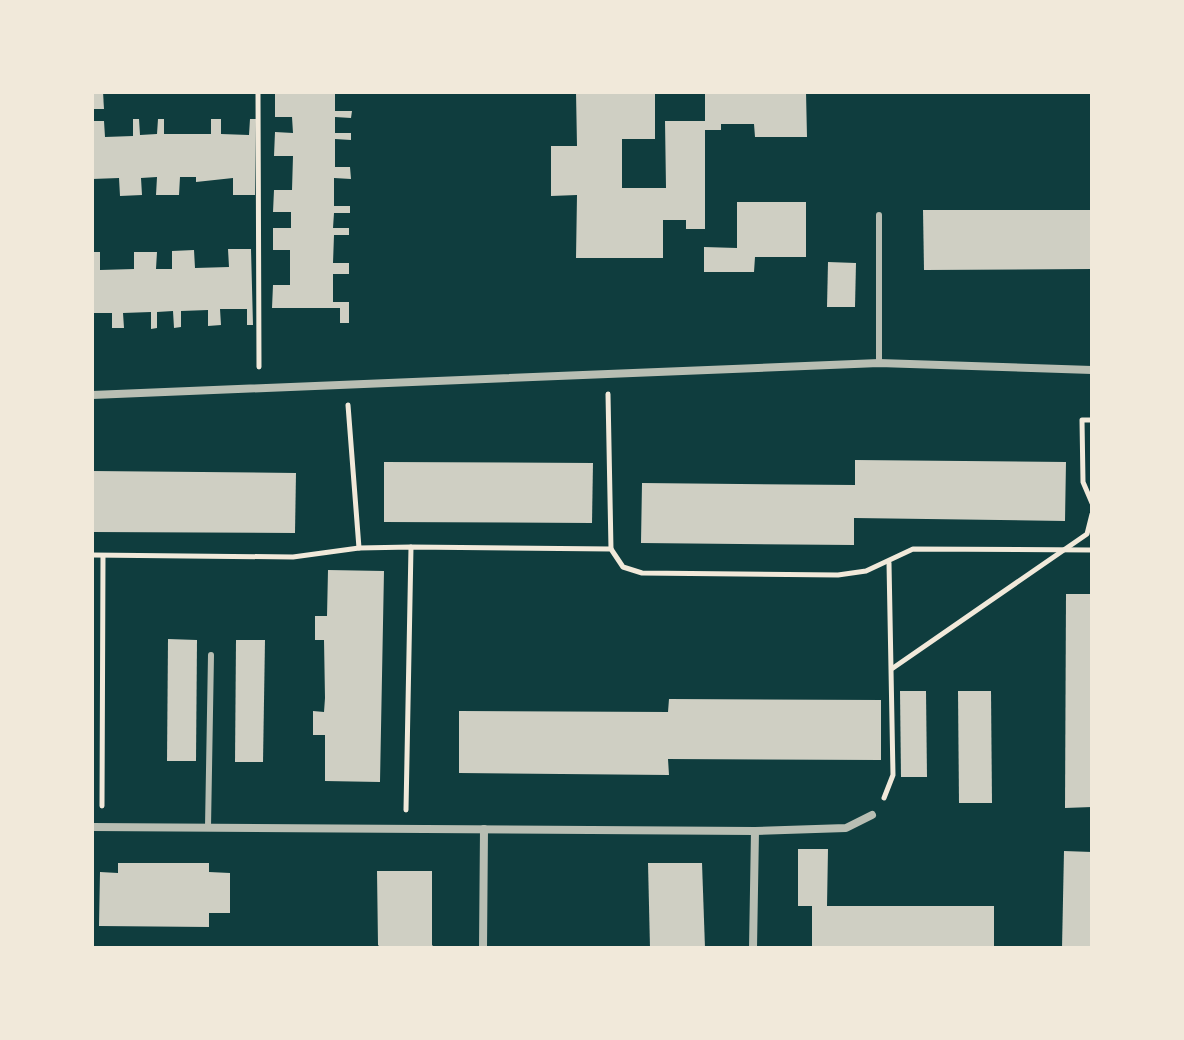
<svg xmlns="http://www.w3.org/2000/svg" width="1184" height="1040" viewBox="0 0 1184 1040" font-family="Cabin,sans-serif">
<rect width="100%" height="100%" fill="#0f3d3e"/>
<g fill="#cfcfc3">
<polygon points="92,92 103,92 104,109 93,109"/>
<polygon points="293,92 335,92 335,111 352,111 351,118 335,117 335,133 351,133 351,140 335,139 335,167 350,167 351,179 334,178 334,206 350,206 350,213 334,213 333,228 349,228 349,235 334,235 333,263 349,263 349,274 333,274 333,302 349,302 349,323 340,323 340,308 272,308 273,285 290,285 290,250 273,250 273,228 291,228 291,212 273,212 274,190 292,190 293,156 274,156 275,132 293,133 292,117 275,117 275,94"/>
<polygon points="576,92 655,92 655,139 622,139 622,188 666,188 665,121 705,121 705,92 806,92 807,137 755,137 754,124 721,124 721,130 705,130 705,229 686,229 686,220 663,220 663,258 576,258 577,195 551,196 551,146 577,146"/>
<polygon points="133,119 139,119 140,135 157,134 158,119 164,119 164,134 211,134 211,119 221,119 221,134 249,135 250,119 256,119 255,195 233,195 233,178 196,182 196,177 180,177 179,195 156,195 157,177 141,178 142,195 120,196 119,178 92,179 93,121 104,121 105,137 133,136"/>
<polygon points="737,202 806,202 806,257 755,257 754,272 704,272 704,247 737,248"/>
<polygon points="923,210 1092,210 1092,269 924,270"/>
<polygon points="228,249 251,249 253,325 247,325 247,309 220,309 221,325 208,326 208,310 181,311 181,327 174,328 173,311 157,312 157,328 151,329 151,312 123,313 124,328 112,328 112,313 92,313 92,252 100,252 100,270 134,269 134,252 157,252 156,269 172,269 172,251 194,250 195,268 229,267"/>
<polygon points="828,262 856,263 855,307 827,307"/>
<polygon points="855,460 1066,462 1065,521 854,518 854,545 641,543 642,483 855,485"/>
<polygon points="384,462 593,463 592,523 384,522"/>
<polygon points="92,471 296,473 295,533 92,532"/>
<polygon points="328,570 384,571 380,782 325,781 325,735 313,735 313,711 324,712 325,698 324,640 315,640 315,616 327,616"/>
<polygon points="1066,594 1092,594 1092,807 1065,808"/>
<polygon points="168,639 197,640 196,761 167,761"/>
<polygon points="236,640 265,640 263,762 235,762"/>
<polygon points="900,691 926,691 927,777 901,777"/>
<polygon points="958,691 991,691 992,803 959,803"/>
<polygon points="669,699 881,700 881,760 668,759 669,775 459,773 459,711 668,712"/>
<polygon points="798,849 828,849 827,906 994,906 994,948 812,948 812,906 798,906"/>
<polygon points="1064,851 1092,852 1092,948 1062,948"/>
<polygon points="118,863 209,863 209,872 230,873 230,913 209,913 209,927 99,926 100,872 118,873"/>
<polygon points="648,863 702,863 705,948 650,948"/>
<polygon points="377,871 432,871 432,945 435,948 381,948 378,945"/>
</g>
<g fill="none" stroke-linecap="round" stroke-linejoin="round">
<g stroke="#f1e9da" stroke-width="5">
<polyline points="258,92 259,367"/>
<polyline points="608,394 611,549"/>
<polyline points="348,405 359,548"/>
<polyline points="1092,420 1082,420 1083,482 1092,503"/>
<polyline points="92,555 293,557 359,548 411,547 611,549 623,567 642,573 838,575 866,571 913,549 1092,550"/>
<polyline points="893,668 1087,534 1092,514"/>
<polyline points="884,798 893,775 889,563"/>
<polyline points="102,806 103,556"/>
<polyline points="406,810 411,547"/>
</g>
<g stroke="#b8beb3" stroke-width="6">
<polyline points="879,215 879,363"/>
<polyline points="208,827 211,655"/>
</g>
<g stroke="#b8beb3" stroke-width="8">
<polyline points="92,395 879,363 1092,370"/>
<polyline points="92,827 755,831 846,828 872,815"/>
<polyline points="483,948 484,829"/>
<polyline points="753,948 755,831"/>
</g>
</g>
<rect width="1184" height="1040" fill="none" stroke="#f1e9da" stroke-width="188"/>
</svg>
